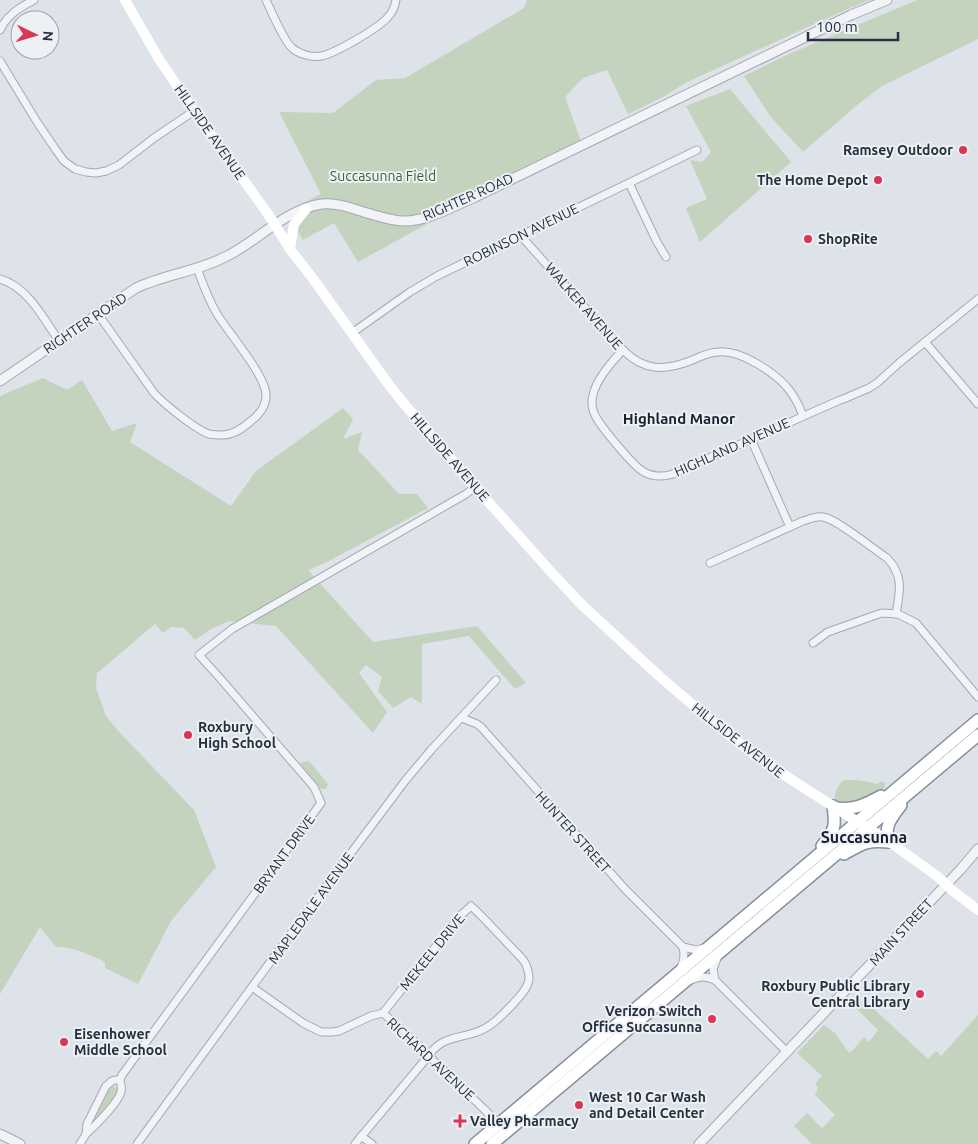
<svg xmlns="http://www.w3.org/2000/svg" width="978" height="1144" viewBox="0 0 978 1144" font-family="Ubuntu,sans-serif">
<rect width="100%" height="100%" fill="#dee2e9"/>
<g fill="#c4d3be">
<polygon points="527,0 869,0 832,16 685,83 665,96 628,114 607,70 583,78 565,97 581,141 563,149 358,262 334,223 303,240 286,212 321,194 279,112 333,113 376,80 405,78 524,8"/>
<polygon points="917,0 978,0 978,39 882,86 856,106 803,152 770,116 744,76 789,54"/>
<polygon points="730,89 791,162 700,242 686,208 707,199 690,160 702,162 711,152 686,106"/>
<path d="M43,378l24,12 15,-10 30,51 25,-8 -7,19 101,64 25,-35 87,-63 10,11 -10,20 19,-7 -4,18 41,44h18l11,14 -101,54 -19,8 65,72 104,-16 49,57 -11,6 -46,-53 -47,8v60l-11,-7 -18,11 -15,-17 4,-14 -16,-12 -7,8 28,39 -14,21 -97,-107 -47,-5 -18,8 -16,11 -11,-12 -13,-1 -8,6 -8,-9 -58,49 -1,15 10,28 14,17 74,77 22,57 -45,54 -33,63 -33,-16v-6c-14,-7 -34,-16 -49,-15l-16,-20 -40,67v-597l2,-2z"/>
<polygon points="309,761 328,784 326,789 321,789 300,763"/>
<path d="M844,780h14l20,4 2,-3 5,2v4l-22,15 -22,2 -6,-3c-1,-8 3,-17 9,-21z"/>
<polygon points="864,1000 928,1059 936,1051 941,1056 978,1015 978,1144 812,1144 794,1126 807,1113 822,1128 835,1115 815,1095 818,1088 815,1084 822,1076 797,1053 824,1025 835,1033 849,1053 852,1051 864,1037 869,1042 878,1030 856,1008"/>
<polygon points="112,1086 117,1088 117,1094 98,1119 95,1120 94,1118 109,1088"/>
</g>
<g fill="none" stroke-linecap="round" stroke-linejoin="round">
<g stroke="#a3a9b3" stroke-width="9">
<g id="minor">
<path d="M266,0c5,11 18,41 26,48 7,6 20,10 29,8 13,-2 58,-28 67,-39 4,-4 7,-11 8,-17"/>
<path d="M0,30c7,-15 20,-23 34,-30"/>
<polyline points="0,61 37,122 56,150 64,161 75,169 86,172 96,173 106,171 119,165 154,138 194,111"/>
<polyline points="629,183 657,242 666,257"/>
<path d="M521,236l102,114c21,21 41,21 67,11 10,-4 18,-9 29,-9 21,-2 53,19 67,34 8,9 13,19 17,30"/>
<path d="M0,279c27,7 44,40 59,62"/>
<path d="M98,314l56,79c10,11 41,36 55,41 5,1 11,1 15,1 11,-1 19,-7 27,-14 8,-6 15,-15 15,-26 0,-19 -38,-63 -49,-81 -9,-15 -14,-30 -20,-46"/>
<polyline points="352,333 410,292 437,276 697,150"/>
<polyline points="925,342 978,404"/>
<path d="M623,350c-11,11 -27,30 -30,45 -2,7 -1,16 3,22 6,11 38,50 48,55 9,5 19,5 29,2l167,-74 6,-2"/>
<polyline points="848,397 869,388 877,383 899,363 978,299"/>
<polyline points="751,439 790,527"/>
<path d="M710,563l93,-42c7,-2 13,-5 20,-4 14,2 50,32 64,41 17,18 13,33 9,56"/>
<polyline points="813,643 828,632 873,616 882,613 898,614 916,623 978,697"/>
<polyline points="462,718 477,724 481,727 625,889 683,947 696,950 704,948"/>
<path d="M680,969c4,-8 5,-13 3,-22"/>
<path d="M691,980c9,-4 15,-4 24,0l72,72"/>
<polyline points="715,980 713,969 718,956"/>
<polyline points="252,987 303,1023 321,1032 332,1032 339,1031 371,1016 383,1013 423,1049 434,1061 485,1110 498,1124"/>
<path d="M120,1080h-5l-3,1 -6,5 -19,38 -1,10c9,-8 32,-31 35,-42 1,-4 0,-8 -1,-12l2,-5 199,-272 -7,-16 -95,-110 -20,-22 33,-26 234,-135 9,-7"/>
<polyline points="361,1136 372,1144"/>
<polyline points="80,1144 86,1134"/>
<polyline points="137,1144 312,905 405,781 431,750 496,680"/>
<path d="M355,1144l70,-84c16,-24 28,-20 52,-28 15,-5 25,-17 36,-28 6,-7 15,-15 16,-25 0,-6 -2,-13 -5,-18 -5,-6 -11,-12 -16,-17 -12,-13 -24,-26 -37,-38l-11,10 -77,97"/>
</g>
</g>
<g stroke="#a3a9b3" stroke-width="11">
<g id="tertiary">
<path d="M0,381l136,-93c30,-14 64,-17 93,-33 31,-16 57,-46 93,-51 18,-2 36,7 52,11 10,3 20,6 30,6 24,0 47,-14 69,-23l378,-183 36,-15"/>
<polyline points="0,1134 20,1144"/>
<polyline points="699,1144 961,869 978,849"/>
</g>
</g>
<g stroke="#8490a1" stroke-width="14">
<g id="trunk">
<path d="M836,808c19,2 28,-3 45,-12"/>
<path d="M822,846c13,-16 14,-20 11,-40"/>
<path d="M844,854c19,-11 23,-14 45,-12 -6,-15 3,-25 12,-37"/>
<polyline points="475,1144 978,720"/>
<polyline points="492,1144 978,735"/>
</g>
</g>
<use href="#minor" stroke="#f1f3f7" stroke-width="7"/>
<use href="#tertiary" stroke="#f1f3f7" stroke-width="9"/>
<g stroke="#fff" stroke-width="10">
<polyline points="125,0 159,59 194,111 268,214 290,249 314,280 389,385 406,406 475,487 552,573 581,604 658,675 707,717 738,742 763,761 795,782 891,843 937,876 953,891 978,910"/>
<polyline points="290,249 294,224 306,209"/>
</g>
<use href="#trunk" stroke="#fff" stroke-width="11"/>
</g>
<g fill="#d93755" stroke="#edf1f6" stroke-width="2">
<circle cx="963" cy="150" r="5"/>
<circle cx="878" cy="180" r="5"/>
<circle cx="808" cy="239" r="5"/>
<circle cx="188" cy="735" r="5"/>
<circle cx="920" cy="994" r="5"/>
<circle cx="712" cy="1019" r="5"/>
<circle cx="64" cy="1042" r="5"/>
<circle cx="579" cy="1105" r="5"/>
<path d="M457.5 1113.5h5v5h5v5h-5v5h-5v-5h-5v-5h5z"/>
</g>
<g text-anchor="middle" stroke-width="4" stroke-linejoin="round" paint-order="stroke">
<g font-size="14" fill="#263041" stroke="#edf1f6">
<text transform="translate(210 132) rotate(55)" y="5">HILLSIDE AVENUE</text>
<text transform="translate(468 197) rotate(-24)" y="5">RIGHTER ROAD</text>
<text transform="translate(521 235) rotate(-26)" y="5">ROBINSON AVENUE</text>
<text transform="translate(584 306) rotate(49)" y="5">WALKER AVENUE</text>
<text transform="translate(85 323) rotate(-34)" y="5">RIGHTER ROAD</text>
<text transform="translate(732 447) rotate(-24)" y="5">HIGHLAND AVENUE</text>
<text transform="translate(450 457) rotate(49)" y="5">HILLSIDE AVENUE</text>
<text transform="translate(738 740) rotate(38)" y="5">HILLSIDE AVENUE</text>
<text transform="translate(573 832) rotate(48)" y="5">HUNTER STREET</text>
<text transform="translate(284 854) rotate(-54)" y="5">BRYANT DRIVE</text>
<text transform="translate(311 908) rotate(-54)" y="5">MAPLEDALE AVENUE</text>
<text transform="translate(901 932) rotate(-47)" y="5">MAIN STREET</text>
<text transform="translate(432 952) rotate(-51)" y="5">MEKEEL DRIVE</text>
<text transform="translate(431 1059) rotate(43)" y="5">RICHARD AVENUE</text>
</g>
<g font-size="14" font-weight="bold" fill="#263041" stroke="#edf1f6" text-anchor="start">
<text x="953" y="155" text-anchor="end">Ramsey Outdoor</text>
<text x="868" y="185" text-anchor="end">The Home Depot</text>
<text x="818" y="244">ShopRite</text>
<text x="198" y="732">Roxbury<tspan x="198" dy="16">High School</tspan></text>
<text x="910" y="991" text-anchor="end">Roxbury Public Library<tspan x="910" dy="16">Central Library</tspan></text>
<text x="702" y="1016" text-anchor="end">Verizon Switch<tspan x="702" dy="16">Office Succasunna</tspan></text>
<text x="74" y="1039">Eisenhower<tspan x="74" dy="16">Middle School</tspan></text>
<text x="589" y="1102">West 10 Car Wash<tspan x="589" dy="16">and Detail Center</tspan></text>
<text x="470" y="1126">Valley Pharmacy</text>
</g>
<g font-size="14" fill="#3b5e32" stroke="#edf1f6">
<text x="383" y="181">Succasunna Field</text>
</g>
<g font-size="15" font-weight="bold" fill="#182131" stroke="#edf1f6">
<text x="679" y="424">Highland Manor</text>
</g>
<g font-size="16" font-weight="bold" fill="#182131" stroke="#edf1f6">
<text x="864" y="843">Succasunna</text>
</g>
</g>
<g transform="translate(35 35) rotate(95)"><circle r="24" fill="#edf1f6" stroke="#9da4ae"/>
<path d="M0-4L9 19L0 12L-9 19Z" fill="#d93755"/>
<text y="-8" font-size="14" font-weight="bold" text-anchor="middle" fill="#263041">N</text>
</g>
<path d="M808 32v8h90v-8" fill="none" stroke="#263041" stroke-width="2.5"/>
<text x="816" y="32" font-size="15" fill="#263041" stroke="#edf1f6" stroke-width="4" paint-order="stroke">100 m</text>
</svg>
